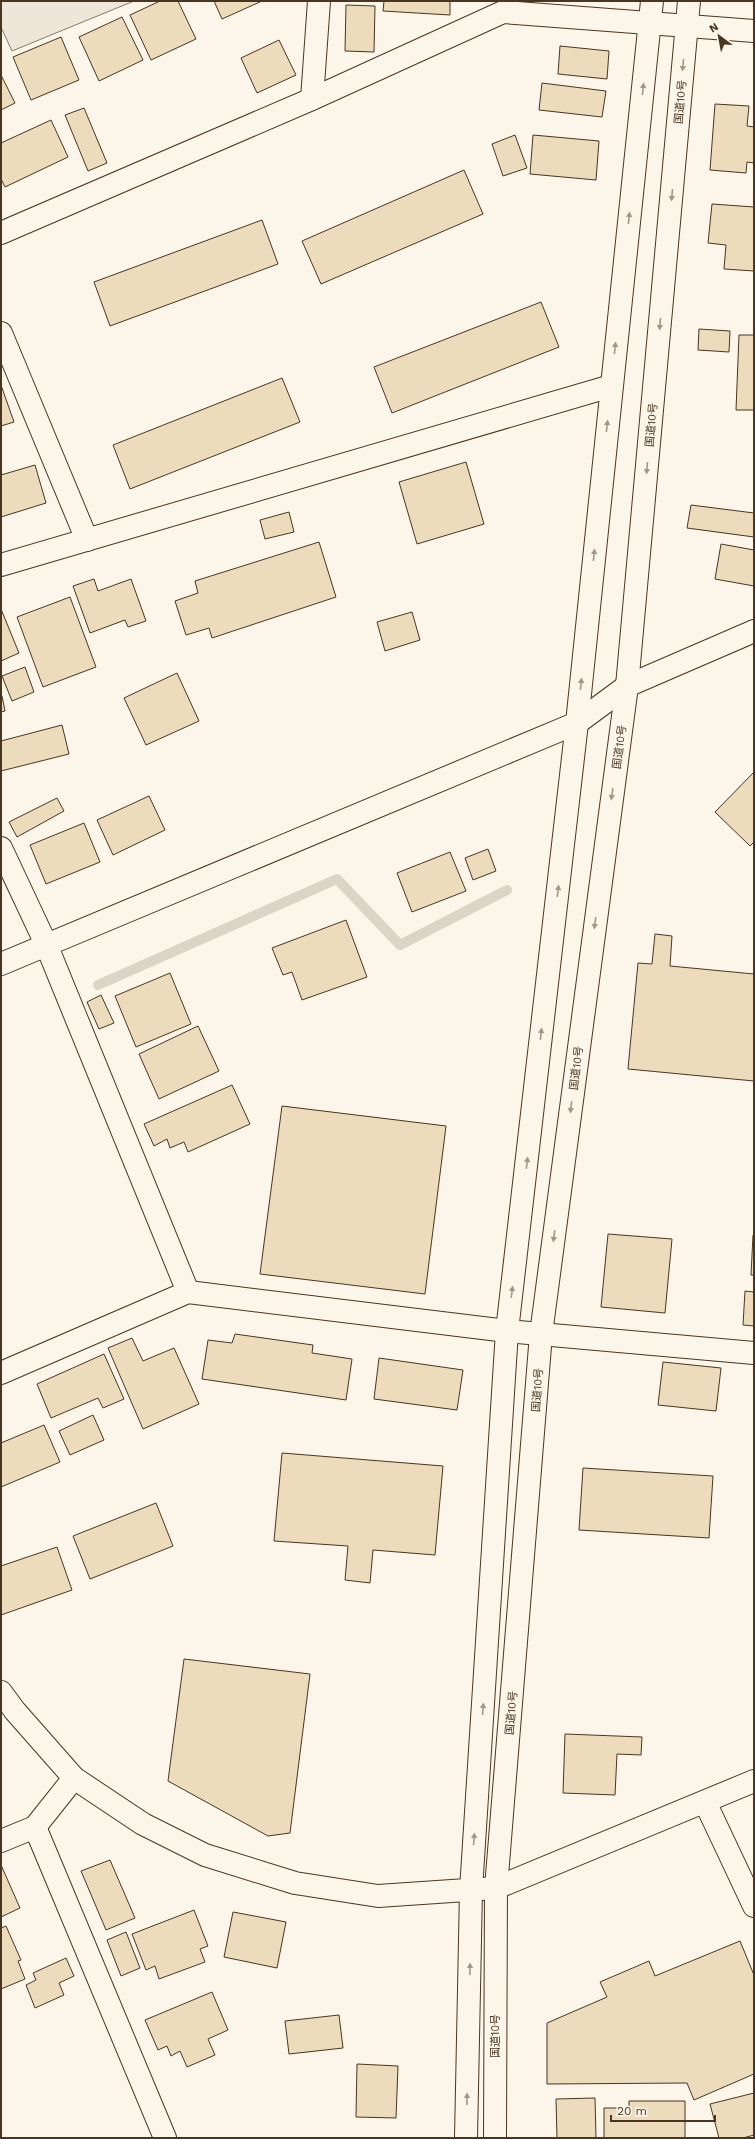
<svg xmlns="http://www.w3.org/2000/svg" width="755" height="2139" viewBox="0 0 755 2139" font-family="'Work Sans','Noto Sans JP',sans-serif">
<rect width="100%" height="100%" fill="#fbf6e9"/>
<polygon fill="#ede6d9" stroke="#887966" points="1,1 134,1 12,51 1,27"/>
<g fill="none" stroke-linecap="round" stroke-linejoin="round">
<polyline stroke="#dcd4c6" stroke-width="10" points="98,985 337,879 400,945 507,890"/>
</g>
<g fill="#ecdcbc" stroke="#4a3520">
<polygon points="160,1 178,1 196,39 151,60 130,15"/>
<polygon points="214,1 262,1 222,19"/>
<polygon points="384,1 450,1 450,15 383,11"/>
<polygon points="346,5 375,6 374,52 345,51"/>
<polygon points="122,17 143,60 99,81 79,37"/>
<polygon points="61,37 79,80 31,100 13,57"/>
<polygon points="279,40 296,75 257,93 241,58"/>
<polygon points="560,46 609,51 607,79 558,74"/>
<polygon points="1,75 15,103 1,110"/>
<polygon points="542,83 606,91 602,117 539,110"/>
<polygon points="715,104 749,106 747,126 754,127 754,163 747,162 746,173 710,170"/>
<polygon points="84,108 107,163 88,171 65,115"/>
<polygon points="51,120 68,157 5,187 1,179 1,143"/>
<polygon points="515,135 527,168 503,176 492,144"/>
<polygon points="533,135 599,141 596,180 530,174"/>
<polygon points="464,170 483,214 321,284 302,241"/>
<polygon points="712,204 754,207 754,271 724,269 726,245 708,243"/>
<polygon points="262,220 278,264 110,326 94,282"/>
<polygon points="541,302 559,347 392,413 374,367"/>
<polygon points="699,329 730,331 729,352 698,350"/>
<polygon points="739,335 754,335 754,410 736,410"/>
<polygon points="282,378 300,422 130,489 113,445"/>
<polygon points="1,385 14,422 1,426"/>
<polygon points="466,462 484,524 417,544 399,482"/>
<polygon points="35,465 46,503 1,517 1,475"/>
<polygon points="691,505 754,513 754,537 687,528"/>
<polygon points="289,512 294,532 265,539 260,520"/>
<polygon points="319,542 336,597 212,638 209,628 186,635 175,601 198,593 195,581"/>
<polygon points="721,544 754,550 754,586 715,579"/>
<polygon points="94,579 98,591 131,579 146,621 128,627 125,620 90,633 73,586"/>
<polygon points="70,597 96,667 43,687 17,617"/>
<polygon points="1,609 19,653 1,661"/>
<polygon points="412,612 420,640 385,651 377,622"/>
<polygon points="25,667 34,692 12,701 2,676"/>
<polygon points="177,673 199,721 146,745 124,698"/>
<polygon points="2,696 5,711 1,712 1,697"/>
<polygon points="62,725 69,754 1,771 1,741"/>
<polygon points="754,772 754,842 750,846 715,812"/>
<polygon points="149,796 165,830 113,855 97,820"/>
<polygon points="57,798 64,811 17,837 9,822"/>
<polygon points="84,823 100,862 46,884 30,845"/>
<polygon points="488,849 496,871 473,880 465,858"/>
<polygon points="450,852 466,891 412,912 397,873"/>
<polygon points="346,920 367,977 302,1000 292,972 283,975 272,948"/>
<polygon points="655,934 672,936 670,966 754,974 754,1081 628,1069 638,963 652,964"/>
<polygon points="170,973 191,1024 136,1047 115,996"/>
<polygon points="101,995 114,1023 99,1029 87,1002"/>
<polygon points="198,1026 219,1071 159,1099 139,1054"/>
<polygon points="232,1085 250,1124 188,1152 184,1142 170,1148 167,1139 154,1146 144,1124"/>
<polygon points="282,1106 446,1126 425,1294 260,1274"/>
<polygon points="608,1234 672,1239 665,1313 601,1307"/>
<polygon points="753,1235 754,1235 754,1275 751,1275"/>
<polygon points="745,1291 754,1292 754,1326 743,1325"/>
<polygon points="235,1334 313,1345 312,1353 352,1359 346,1400 202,1379 208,1340 232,1343"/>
<polygon points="132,1338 143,1361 174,1348 199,1404 143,1429 108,1348"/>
<polygon points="104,1354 124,1399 103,1408 98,1398 51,1418 37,1384"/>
<polygon points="379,1358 463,1370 457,1410 374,1399"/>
<polygon points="663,1362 721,1368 716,1411 658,1405"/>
<polygon points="93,1415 104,1440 70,1455 59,1431"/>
<polygon points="44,1425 60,1462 1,1487 1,1443"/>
<polygon points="282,1453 443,1466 435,1555 373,1550 370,1583 345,1580 348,1546 274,1541"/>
<polygon points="583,1468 713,1476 709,1538 579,1530"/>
<polygon points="156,1503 173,1546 90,1579 73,1536"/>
<polygon points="57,1547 72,1590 1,1615 1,1566"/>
<polygon points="184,1659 310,1674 290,1833 268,1836 168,1781"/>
<polygon points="565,1734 642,1737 641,1755 617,1754 615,1795 563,1793"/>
<polygon points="110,1860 135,1918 106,1930 81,1871"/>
<polygon points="1,1865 20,1908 1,1917"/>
<polygon points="194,1910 208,1946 200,1949 205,1962 159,1979 155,1966 146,1970 132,1934"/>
<polygon points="233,1912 286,1922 277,1968 224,1957"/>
<polygon points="6,1926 21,1960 18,1961 25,1979 1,1989 1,1928"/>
<polygon points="126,1932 140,1968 121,1976 107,1940"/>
<polygon points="740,1941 754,1975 754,2074 694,2100 687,2083 547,2084 547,2023 607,1997 600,1982 649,1961 655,1976"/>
<polygon points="66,1958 74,1976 59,1983 64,1995 35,2008 26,1985 36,1980 33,1973"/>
<polygon points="212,1992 228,2030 208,2039 215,2055 187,2067 180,2051 171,2056 167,2046 158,2050 145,2020"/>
<polygon points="339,2015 343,2048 289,2054 285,2021"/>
<polygon points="357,2064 398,2066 396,2118 356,2117"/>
<polygon points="754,2093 754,2135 743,2138 719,2138 710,2104"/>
<polygon points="595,2098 596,2138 557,2138 556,2099"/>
<polygon points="629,2101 685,2101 685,2138 604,2138 604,2108 629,2108"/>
</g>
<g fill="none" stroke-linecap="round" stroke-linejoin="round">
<g stroke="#4a3520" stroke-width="24">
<g id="street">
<polyline points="312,99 319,1"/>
<polyline points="1,233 312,99 503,12 754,31"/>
<polyline points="1,333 87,540"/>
<polyline points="1,565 611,386"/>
<polyline points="1,848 46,944 188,1292"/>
<polyline points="1,1373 188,1292 507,1331 754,1353"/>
<polyline points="705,1802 754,1906"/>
<polyline points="35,1827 165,2138"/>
<polyline points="1,1841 35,1827 74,1778"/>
<polyline points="496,1888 754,1781"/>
</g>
</g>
<g stroke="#4a3520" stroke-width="24">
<g id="secondary">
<polyline points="1,964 577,723 627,686 754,631"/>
<polyline points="1,1692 15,1711 74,1778 143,1824 205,1855 295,1883 378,1896 496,1888"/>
</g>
</g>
<g stroke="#4a3520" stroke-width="24">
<g id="highway">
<polyline points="466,2138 471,1890 507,1331 577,723 652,1"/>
<polyline points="495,2138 496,1888 541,1334 627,686 689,1"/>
</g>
</g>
<use href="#street" stroke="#fbf6e9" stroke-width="22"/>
<use href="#secondary" stroke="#fbf6e9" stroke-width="22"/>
<use href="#highway" stroke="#fbf6e9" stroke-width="22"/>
</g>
<defs><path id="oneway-solid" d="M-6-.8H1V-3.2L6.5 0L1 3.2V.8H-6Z"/></defs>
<g fill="#a29684">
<use href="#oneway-solid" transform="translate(683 65) rotate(95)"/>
<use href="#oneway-solid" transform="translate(643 89) rotate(-84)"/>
<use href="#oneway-solid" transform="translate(672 195) rotate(95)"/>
<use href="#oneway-solid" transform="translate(629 218) rotate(-84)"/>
<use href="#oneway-solid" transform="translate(660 324) rotate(95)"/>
<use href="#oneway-solid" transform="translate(615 348) rotate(-84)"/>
<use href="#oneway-solid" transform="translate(607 426) rotate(-84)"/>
<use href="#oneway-solid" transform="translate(647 468) rotate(95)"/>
<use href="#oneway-solid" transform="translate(594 555) rotate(-84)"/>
<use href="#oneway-solid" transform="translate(581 684) rotate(-84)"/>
<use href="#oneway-solid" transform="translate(612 794) rotate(98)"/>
<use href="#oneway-solid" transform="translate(558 891) rotate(-83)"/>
<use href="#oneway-solid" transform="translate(595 923) rotate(98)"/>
<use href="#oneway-solid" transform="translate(541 1034) rotate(-83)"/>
<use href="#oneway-solid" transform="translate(571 1107) rotate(97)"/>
<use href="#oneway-solid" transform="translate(527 1163) rotate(-83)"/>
<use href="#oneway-solid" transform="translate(554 1236) rotate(97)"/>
<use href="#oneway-solid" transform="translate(512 1292) rotate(-83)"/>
<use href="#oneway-solid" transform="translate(483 1709) rotate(-86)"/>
<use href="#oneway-solid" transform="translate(474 1839) rotate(-86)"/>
<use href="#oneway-solid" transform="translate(470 1969) rotate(-89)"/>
<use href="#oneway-solid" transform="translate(467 2099) rotate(-89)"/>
</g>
<g text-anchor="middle" stroke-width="3" stroke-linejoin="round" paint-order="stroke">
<g font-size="11" fill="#4a3520" stroke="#fbf6e9">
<text transform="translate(680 102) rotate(-85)" y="4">国道10号</text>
<text transform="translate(651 425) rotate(-85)" y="4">国道10号</text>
<text transform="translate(619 747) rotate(-82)" y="4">国道10号</text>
<text transform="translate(576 1068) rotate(-83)" y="4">国道10号</text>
<text transform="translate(537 1390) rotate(-86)" y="4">国道10号</text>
<text transform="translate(511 1713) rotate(-85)" y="4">国道10号</text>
<text transform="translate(495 2036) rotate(-90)" y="4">国道10号</text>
</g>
</g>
<rect width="755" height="2139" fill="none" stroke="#4a3520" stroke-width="4"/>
<g transform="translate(719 36) rotate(328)" stroke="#fbf6e9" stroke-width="3" paint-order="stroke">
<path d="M0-3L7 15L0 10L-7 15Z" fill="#4a3520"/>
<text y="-6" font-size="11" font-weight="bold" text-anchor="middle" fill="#4a3520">N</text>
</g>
<path d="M611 2115v6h104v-6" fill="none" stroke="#4a3520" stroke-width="2"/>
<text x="617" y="2115" font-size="12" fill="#4a3520" stroke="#fbf6e9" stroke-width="3" paint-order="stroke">20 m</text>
</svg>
